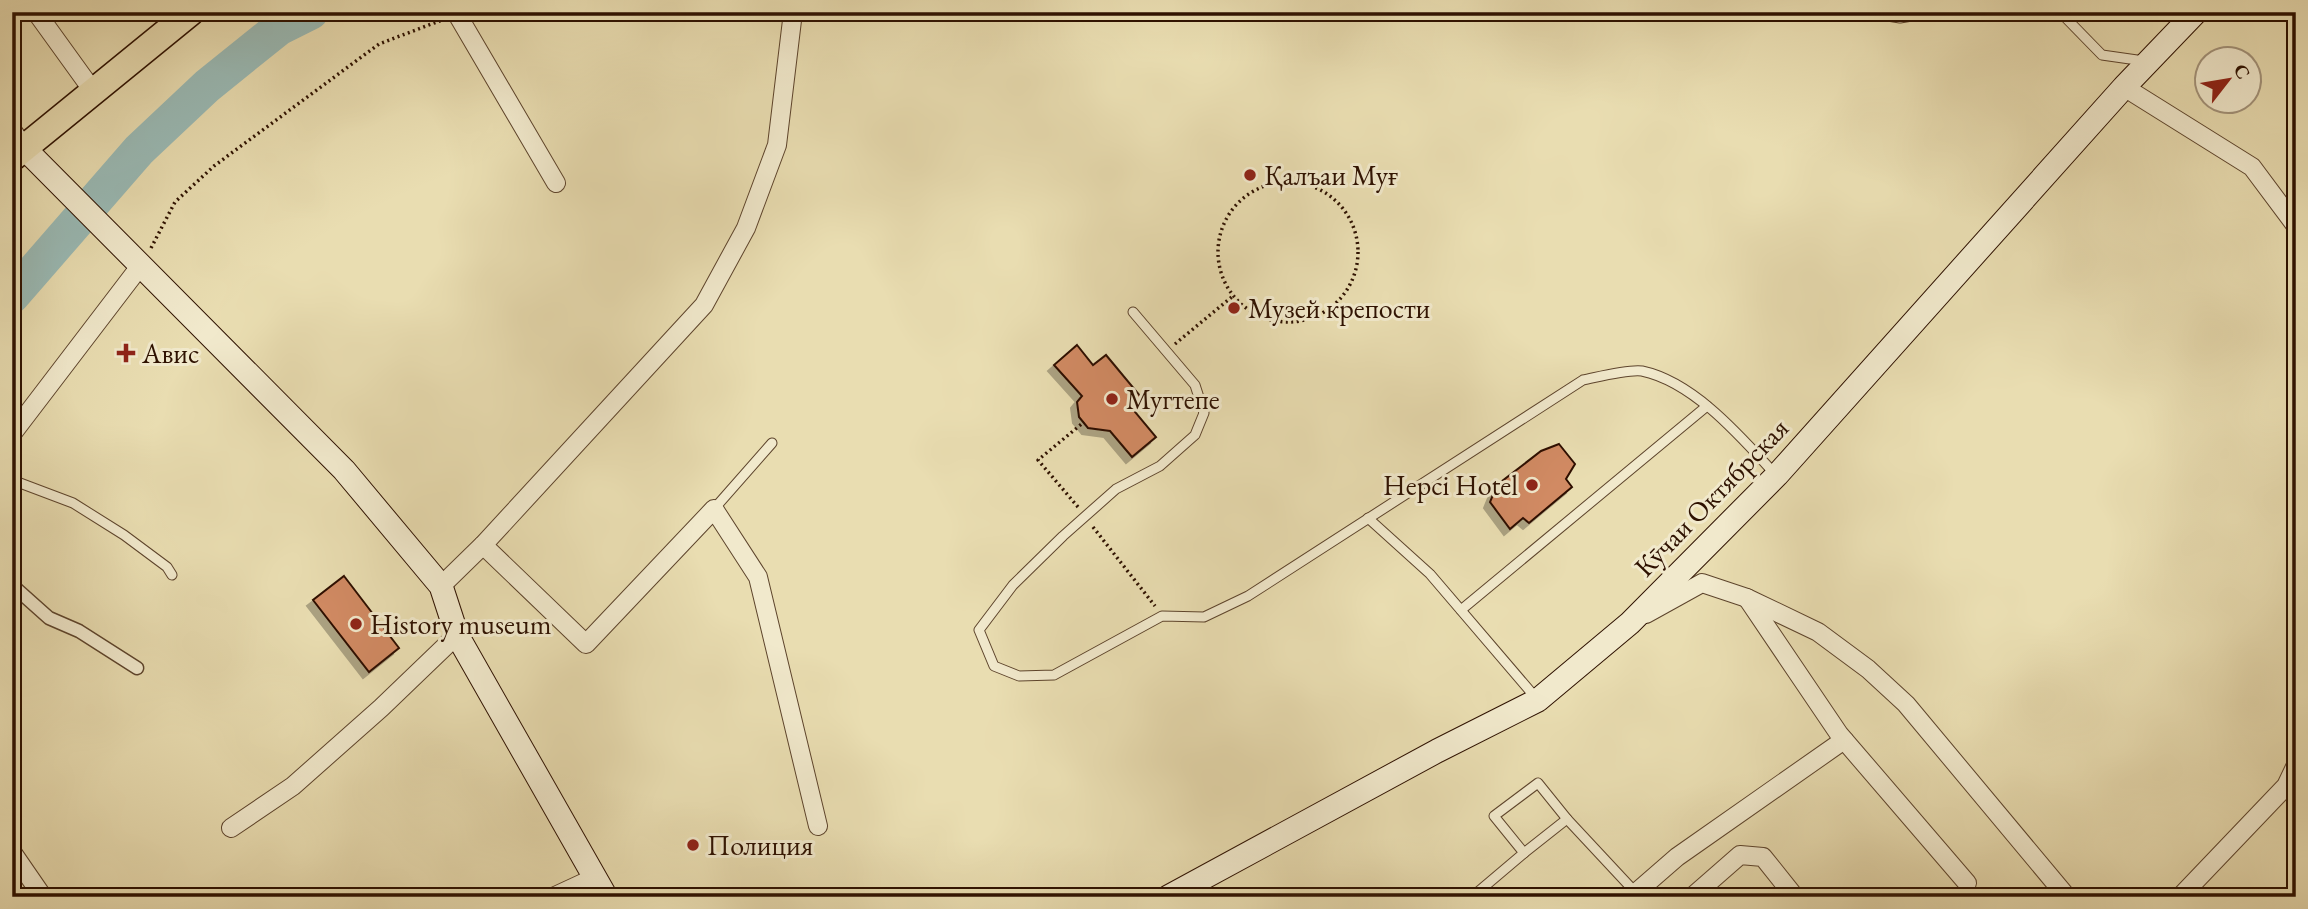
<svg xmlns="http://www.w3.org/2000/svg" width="2308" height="909" viewBox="0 0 2308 909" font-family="'EB Garamond',serif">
<defs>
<filter id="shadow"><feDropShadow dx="-6" dy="6" stdDeviation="0" flood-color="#0004"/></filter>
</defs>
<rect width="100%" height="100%" fill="#e9ddb1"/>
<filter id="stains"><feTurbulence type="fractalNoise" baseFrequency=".00286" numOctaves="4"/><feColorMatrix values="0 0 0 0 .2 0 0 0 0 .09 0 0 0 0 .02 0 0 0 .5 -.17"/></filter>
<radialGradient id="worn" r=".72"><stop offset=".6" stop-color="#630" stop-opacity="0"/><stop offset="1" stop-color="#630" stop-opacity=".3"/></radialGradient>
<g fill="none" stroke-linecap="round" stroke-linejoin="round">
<polyline stroke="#9abab5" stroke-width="35" points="12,296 139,150 207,86 279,28 311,12"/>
</g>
<g fill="#d18a63" stroke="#2e1100" stroke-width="2" filter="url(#shadow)">
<polygon points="1077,345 1093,365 1106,355 1146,403 1135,412 1156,437 1132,457 1110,431 1088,428 1079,417 1077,402 1082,396 1054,365"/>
<polygon points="1559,444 1575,464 1566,479 1572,487 1529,523 1523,518 1510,529 1490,502 1497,485 1541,451"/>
<polygon points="344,576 399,648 369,672 313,600"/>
</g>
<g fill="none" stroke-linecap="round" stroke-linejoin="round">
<g stroke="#5d442c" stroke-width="11">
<g id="service">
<polyline points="1863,12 1900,18 1935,12"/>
<polyline points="2060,12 2102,55 2144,61"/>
<path d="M1133,312l62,73 9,28 -9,22 -35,31 -44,23 -53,47 -50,49 -34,45 15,36 25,10 35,-1 108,-59 42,1 44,-21 335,-216c15,-3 45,-11 59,-9 52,11 99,66 133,103"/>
<polyline points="12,480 73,503 124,535 167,567 172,575"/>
<polyline points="714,509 772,443"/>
<polyline points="1368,518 1430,574 1536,698"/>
<polyline points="1461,610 1707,406"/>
<polyline points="1524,853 1567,819"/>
<polyline points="1472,897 1524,853 1494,816 1538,783 1567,819 1636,893"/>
</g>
</g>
<g stroke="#5d442c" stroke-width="15">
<polyline id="pedestrian" points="12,585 49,618 79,631 137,668"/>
</g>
<g stroke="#5d442c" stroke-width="20">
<g id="minor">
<polyline points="36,12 93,91"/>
<polyline points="460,12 457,14 556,183"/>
<polyline points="2124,87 2252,167 2296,226"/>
<polyline points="12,130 25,149"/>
<polyline points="12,434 141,265"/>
<polyline points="483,545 586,644 714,509 758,577 818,826"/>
<polyline points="441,586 483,545 704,305 746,228 777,145 793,12"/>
<polyline points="1747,598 1839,734 1967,883"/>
<polyline points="1646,614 1702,583 1747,598 1818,632 1868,669 1906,704 2067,897"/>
<polyline points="231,828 293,786 381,708 457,635"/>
<polyline points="12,852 43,897"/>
<polyline points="553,897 594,878"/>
<polyline points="1631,897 1677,857 1844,740"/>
<polyline points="1692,897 1740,855 1763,857 1795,897"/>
<polyline points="2180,897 2286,786 2296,765"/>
</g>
</g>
<g stroke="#2e1100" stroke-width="25">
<g id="secondary">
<polyline points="25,149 344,470 441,586 457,635 606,897"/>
<polyline points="1168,897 1437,751 1538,700 1630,623 1777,475 2124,87 2196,12"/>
</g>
</g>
<g stroke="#2e1100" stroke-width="29">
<polyline id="primary" points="12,158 191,12"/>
</g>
<g stroke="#2e1100" stroke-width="3.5" stroke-dasharray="2 3.5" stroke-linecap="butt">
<circle cx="1288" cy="252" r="70"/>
<polyline points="151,248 175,202 214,166 379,44 442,20"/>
<polyline points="1175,344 1233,296"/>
<polyline points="1078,507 1038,460 1084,422"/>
<polyline points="1093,527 1155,606"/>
</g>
<use href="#service" stroke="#f1e9cc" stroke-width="9"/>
<use href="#pedestrian" stroke="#f1e9cc" stroke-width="12"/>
<use href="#minor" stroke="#f1e9cc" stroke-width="18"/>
<use href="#secondary" stroke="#f1e9cc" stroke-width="23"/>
<use href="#primary" stroke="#e9ddb1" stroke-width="26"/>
</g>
<g fill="#8f2418" stroke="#f1e9cc" stroke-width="2.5">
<circle cx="1250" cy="175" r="7"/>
<circle cx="1234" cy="308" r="7"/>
<path d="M122.5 342.5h7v7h7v7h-7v7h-7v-7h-7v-7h7z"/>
<circle cx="1112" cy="399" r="7"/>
<circle cx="1532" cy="485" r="7"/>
<circle cx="356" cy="624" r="7"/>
<circle cx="693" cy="845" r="7"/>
</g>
<g text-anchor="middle" stroke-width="6" stroke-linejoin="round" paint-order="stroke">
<g font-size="28" fill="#2e1100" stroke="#f1e9cc" text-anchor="start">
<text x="1264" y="185">Қалъаи Муғ</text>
<text x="1248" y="318">Музей крепости</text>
<text x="142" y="363">Авис</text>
<text x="1126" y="409">Мугтепе</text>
<text x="1518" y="495" text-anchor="end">Hepci Hotel</text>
<text x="370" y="634">History museum</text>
<text x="707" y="855">Полиция</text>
</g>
<g font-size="28" fill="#2e1100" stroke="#f1e9cc">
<text transform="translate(1711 497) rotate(-46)" y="10">Кӯчаи Октябрская</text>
</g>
</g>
<rect width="2308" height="909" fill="none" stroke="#e9ddb1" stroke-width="42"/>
<rect x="14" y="14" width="2280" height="881" fill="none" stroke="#2e1100" stroke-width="3.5"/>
<rect x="21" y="21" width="2266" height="867" fill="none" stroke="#2e1100" stroke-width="2"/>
<g transform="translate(2228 80) rotate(59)"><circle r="33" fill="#f1e9cc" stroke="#a3937a" stroke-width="2"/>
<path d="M0-5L12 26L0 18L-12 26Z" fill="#8f2418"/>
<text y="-10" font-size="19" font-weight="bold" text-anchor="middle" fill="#2e1100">С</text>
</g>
<rect width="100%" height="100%" filter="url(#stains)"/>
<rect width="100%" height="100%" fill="url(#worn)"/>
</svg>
